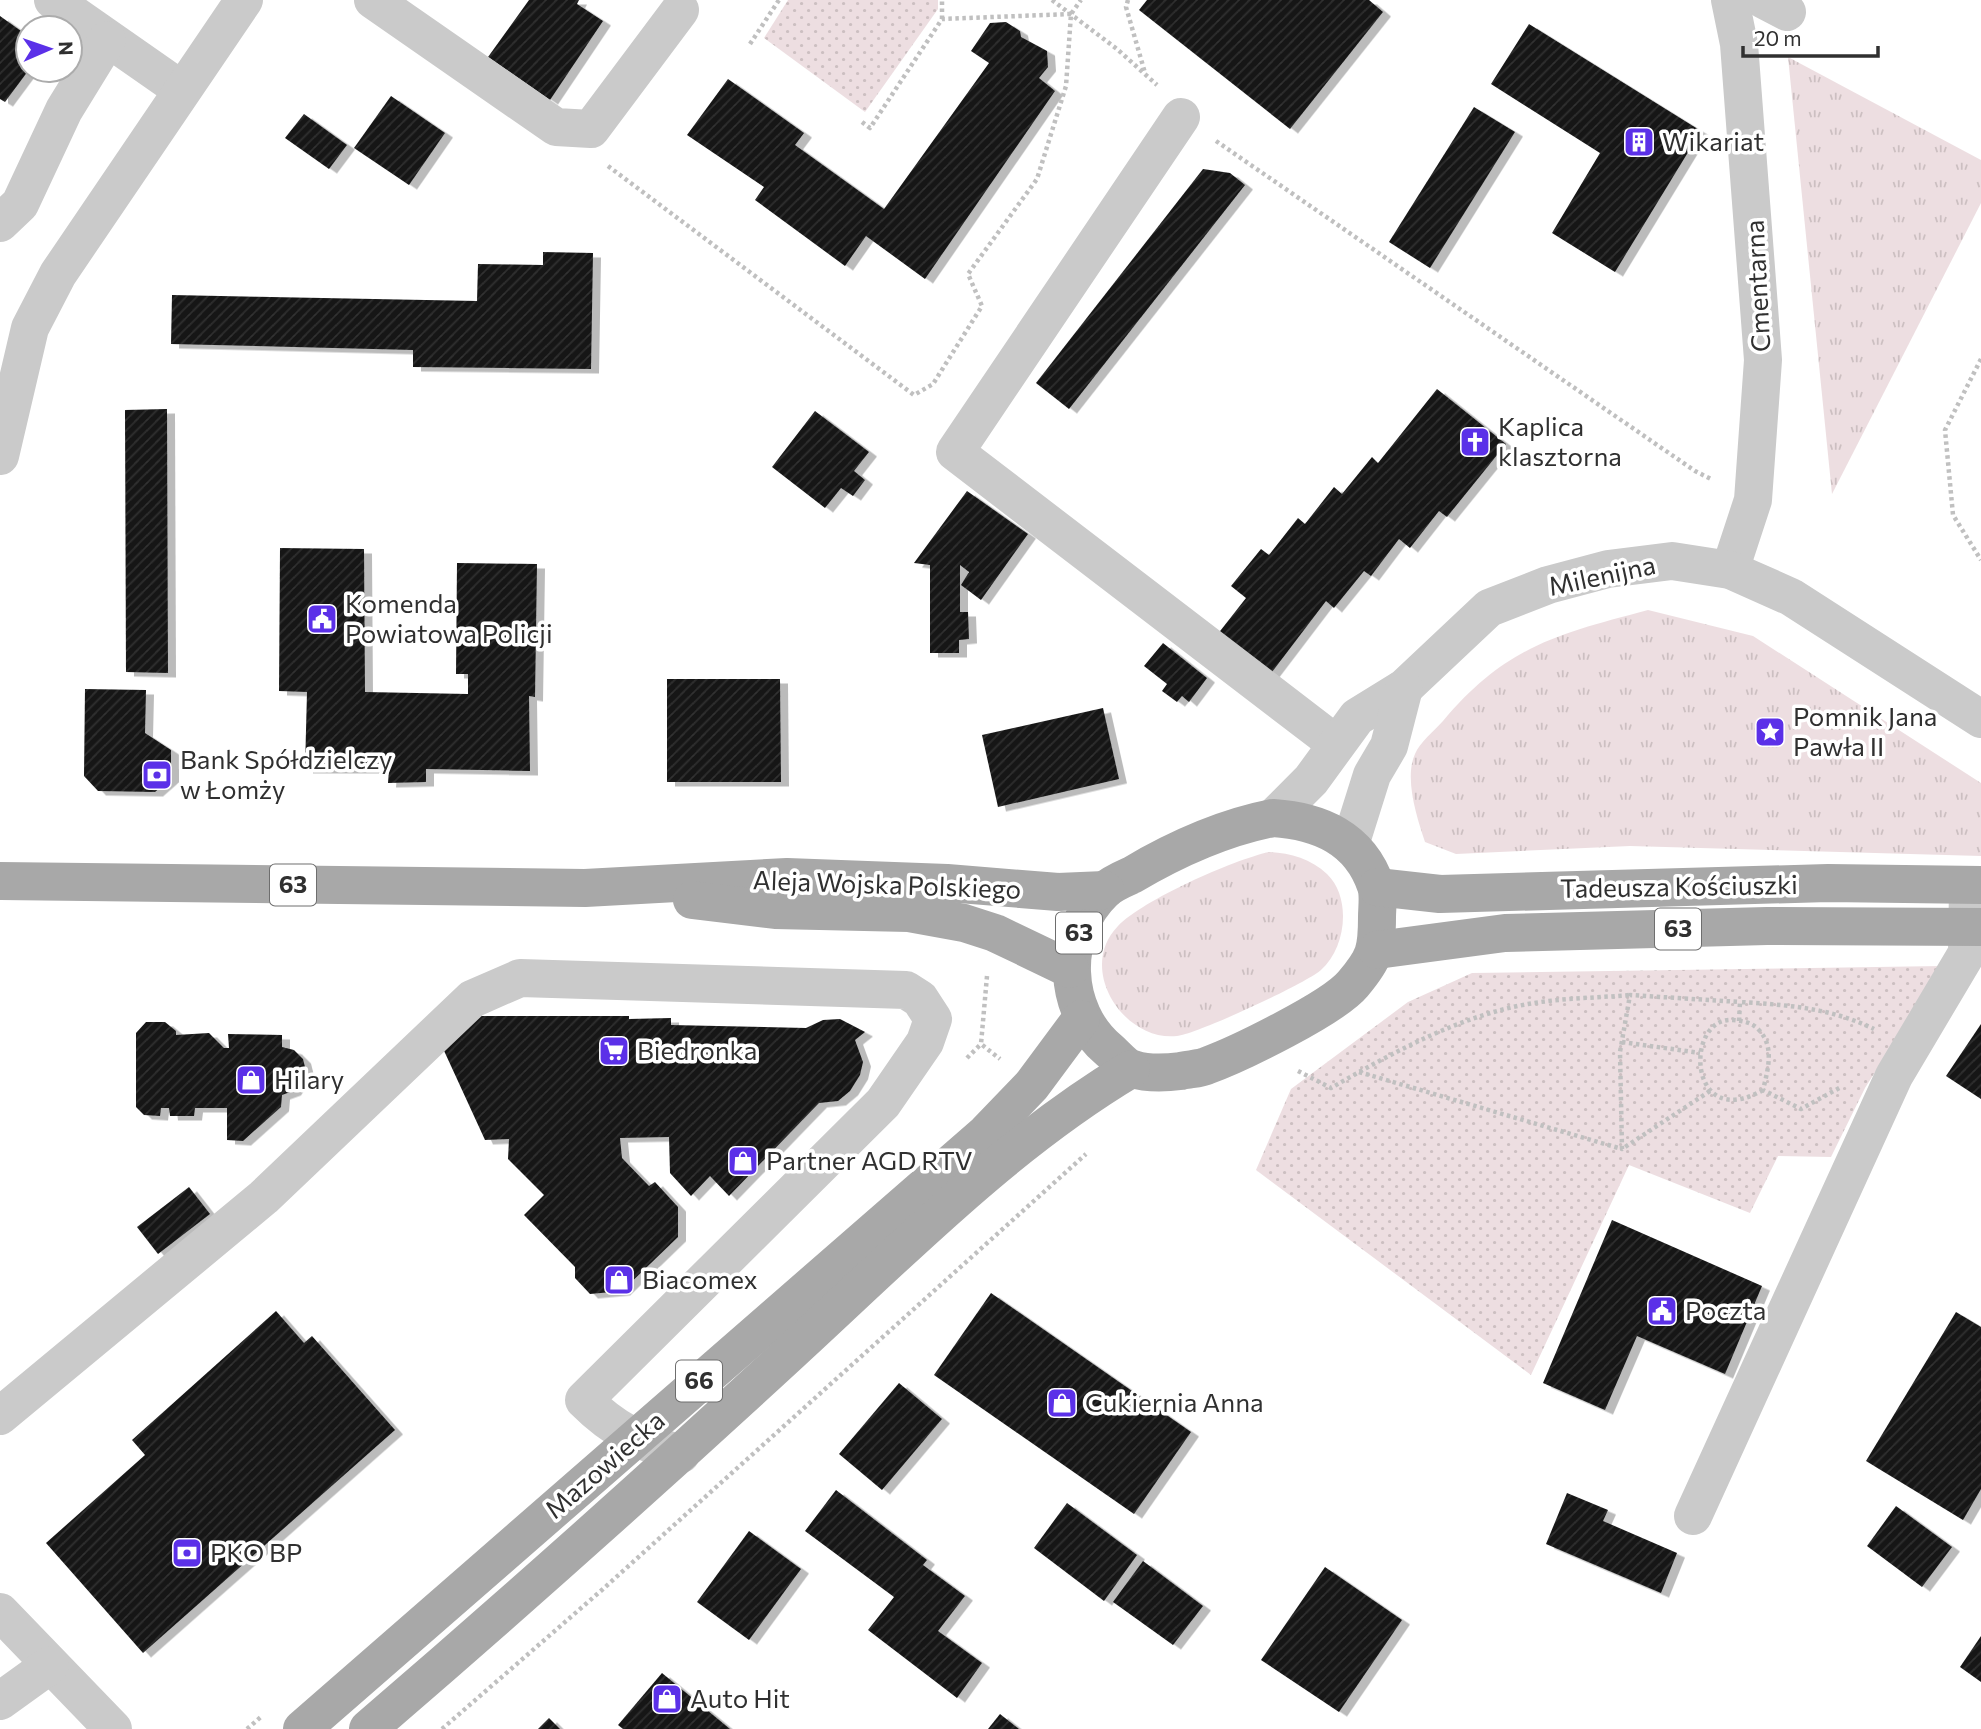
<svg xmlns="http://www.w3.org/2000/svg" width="1981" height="1729" viewBox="0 0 1981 1729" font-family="Commissioner,sans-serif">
<defs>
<pattern id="grass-tufts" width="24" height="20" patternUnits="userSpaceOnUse" patternTransform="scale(1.75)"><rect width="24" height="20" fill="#eddee1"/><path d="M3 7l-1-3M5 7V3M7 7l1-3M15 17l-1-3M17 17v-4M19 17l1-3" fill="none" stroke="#ccbfc1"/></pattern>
<pattern id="park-dots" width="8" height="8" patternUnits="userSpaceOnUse" patternTransform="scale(1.75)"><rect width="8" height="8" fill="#eddee1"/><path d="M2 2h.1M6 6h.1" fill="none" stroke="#ccbfc1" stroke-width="1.8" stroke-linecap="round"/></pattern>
<pattern id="building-hatch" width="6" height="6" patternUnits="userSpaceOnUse" patternTransform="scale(1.75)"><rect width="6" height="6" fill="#171717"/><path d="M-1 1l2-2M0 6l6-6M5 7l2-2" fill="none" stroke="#303030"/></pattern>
<filter id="shadow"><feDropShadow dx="8" dy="4.5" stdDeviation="0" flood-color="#0004"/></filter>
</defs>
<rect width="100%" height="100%" fill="#fff"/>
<g fill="url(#grass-tufts)">
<polygon points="1788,57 1981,160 1981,203 1832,494"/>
<path d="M1648,610l105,26 228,147v73l-351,-10 -174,8 -31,-12c-8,-24 -21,-64 -10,-88 5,-12 19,-23 28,-33 63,-75 115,-87 205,-111z"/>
<path d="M1269,852c21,1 42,7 58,22 25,24 19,74 -6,96 -14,13 -124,64 -144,66 -53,6 -101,-67 -59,-110 25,-26 115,-66 151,-74z"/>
</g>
<g fill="url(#park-dots)">
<polygon points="788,0 938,0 938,9 865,112 764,38"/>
<polygon points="1942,966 1865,1088 1831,1157 1778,1156 1750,1213 1629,1165 1531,1375 1256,1170 1291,1089 1408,1002 1472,973"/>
</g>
<g fill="url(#building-hatch)" filter="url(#shadow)">
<polygon points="529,0 579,0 577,4 603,21 550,100 488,57"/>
<polygon points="1147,0 1369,0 1383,12 1290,129 1139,10"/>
<polygon points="0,16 28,36 28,71 5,102 0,99"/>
<polygon points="1006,22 1020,31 1021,37 1047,51 1048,67 1039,78 1055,91 925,279 866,236 845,266 755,200 764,187 687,135 728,79 804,133 795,145 884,209 989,63 971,51 990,23"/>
<polygon points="1529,24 1701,131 1615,272 1552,233 1600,153 1491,84"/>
<polygon points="391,96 445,133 409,185 354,148"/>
<polygon points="1474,107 1515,132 1430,268 1389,242"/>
<polygon points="304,114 347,145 329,169 285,138"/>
<polygon points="1203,169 1230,173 1245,185 1069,409 1036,383"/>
<polygon points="543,252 593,253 591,369 413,367 413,350 171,344 172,295 477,301 478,264 543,265"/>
<polygon points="1437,389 1506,444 1447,517 1439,511 1410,548 1399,539 1371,576 1364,571 1334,608 1326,601 1269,676 1217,635 1246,598 1231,586 1261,549 1269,555 1298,518 1305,524 1334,487 1342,494 1372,457 1378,463"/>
<polygon points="167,409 168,673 126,672 125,410"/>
<polygon points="815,411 869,452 854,471 865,480 853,496 841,488 825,508 772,467"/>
<polygon points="967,491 1028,534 981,600 961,585 969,572 960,565 960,612 968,612 969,639 959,640 959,653 930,653 930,565 914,563"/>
<polygon points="280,548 364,549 365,692 468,694 468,674 456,674 457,563 537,564 535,697 529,696 530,771 426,769 426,782 388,783 389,769 305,769 307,692 279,691"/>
<polygon points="1163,643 1207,678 1189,702 1182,696 1177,702 1162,691 1167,684 1144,666"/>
<polygon points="667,679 780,679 781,782 667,782"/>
<polygon points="85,689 146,690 145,733 171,750 171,778 155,792 98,791 84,776"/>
<polygon points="1103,708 1119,779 998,807 982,735"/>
<polygon points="468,1016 629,1016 629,1019 671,1018 671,1025 806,1028 823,1020 840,1019 865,1032 855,1040 863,1062 860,1075 850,1091 838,1101 819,1103 729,1196 710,1176 691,1196 670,1173 669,1137 620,1138 622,1158 649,1186 655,1182 678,1207 678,1237 622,1291 590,1294 575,1278 575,1267 524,1215 544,1195 508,1159 509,1139 485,1140 440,1042"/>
<polygon points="146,1022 165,1022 176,1031 176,1035 209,1033 224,1048 229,1048 228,1034 282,1035 282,1047 294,1050 303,1059 306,1071 293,1091 282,1095 281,1107 243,1141 227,1140 227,1108 195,1108 194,1116 170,1116 169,1108 161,1108 160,1116 144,1115 136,1107 136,1033"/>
<polygon points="1981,1024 1981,1099 1946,1076"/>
<polygon points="189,1187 210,1214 158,1254 137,1227"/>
<polygon points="1612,1220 1762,1286 1725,1374 1637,1336 1605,1410 1543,1383"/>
<polygon points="991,1293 1191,1432 1134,1514 934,1375"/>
<polygon points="276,1311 304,1343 312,1336 395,1430 143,1653 46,1543 145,1455 132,1440"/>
<polygon points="1956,1312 1981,1327 1981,1489 1963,1520 1866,1461"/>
<polygon points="899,1383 942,1419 882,1490 839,1454"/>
<polygon points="836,1490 927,1560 923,1565 965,1596 938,1631 982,1663 957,1698 868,1630 894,1597 805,1531"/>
<polygon points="1567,1493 1608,1510 1603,1521 1677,1553 1661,1593 1546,1544"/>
<polygon points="1067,1503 1137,1555 1104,1601 1034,1548"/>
<polygon points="1896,1506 1952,1547 1922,1587 1867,1546"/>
<polygon points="749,1531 801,1569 749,1640 697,1602"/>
<polygon points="1143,1561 1203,1606 1173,1645 1113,1602"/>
<polygon points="1325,1567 1402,1620 1339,1712 1261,1660"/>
<polygon points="1981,1636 1981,1682 1960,1667"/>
<polygon points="662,1673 730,1729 623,1729 618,1725"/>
<polygon points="1000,1714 1019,1729 988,1729"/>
<polygon points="549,1718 560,1729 538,1729"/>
</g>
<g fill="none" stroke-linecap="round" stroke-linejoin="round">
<g stroke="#c0c0c0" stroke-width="4.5" stroke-dasharray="3.5 3.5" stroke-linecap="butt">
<polyline points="1052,0 1117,49 1157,85"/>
<polyline points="1128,0 1126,7 1145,73"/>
<polyline points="942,19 942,0"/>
<polyline points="750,44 779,0"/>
<polyline points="862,122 870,128 942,19 1070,14"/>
<polyline points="1216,141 1695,471 1711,479"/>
<polyline points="608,166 914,395 933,384 982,306 968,274 1037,179 1066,86 1071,14 1081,0"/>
<polyline points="1981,359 1945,430 1953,515 1981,560"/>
<polyline points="987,976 981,1044 1000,1059"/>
<path d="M1739,1021l1,-19c48,3 91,6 134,27"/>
<polyline points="1622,1042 1700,1053"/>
<polyline points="967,1058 981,1044"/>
<path d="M1298,1071l33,17c59,-34 128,-72 197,-84 33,-6 68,-6 102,-9"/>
<polyline points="1359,1072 1622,1149"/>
<path d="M1763,1090c-76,44 -79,-74 -30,-70 9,1 18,2 25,9 17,17 10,40 5,61l38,19 40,-22"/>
<polyline points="1710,1091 1622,1149 1620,1052 1630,995 1740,1002"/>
<polyline points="247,1729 262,1716"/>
<polyline points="442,1729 603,1589 1086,1154"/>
</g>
<g stroke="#cacaca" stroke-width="38">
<polyline points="53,0 182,90"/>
<polyline points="373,0 556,127 591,129 680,10"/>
<polyline points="1764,0 1787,12"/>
<polyline points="1181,117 955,452 1335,743"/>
<polyline points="0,223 20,204 64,110 107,40"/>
<polyline points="0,456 30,328 58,274 244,0"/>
<polyline points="1730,570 1753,500 1763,360 1739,44 1730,0"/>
<polyline points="1273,818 1311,780 1357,717 1404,688 1489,608 1548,585 1608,569 1672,561 1730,570 1791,597 1981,719"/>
<polyline points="1350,845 1372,775 1389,746 1404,688"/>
<path d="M0,1416l264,-219 208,-198 48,-21 386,12 14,9 13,20 -8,23 -42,61 -299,297c31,31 56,42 97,54"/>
<polyline points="1693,1516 1894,1076 1967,953 1968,885"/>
<polyline points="0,1612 113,1729"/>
<polyline points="0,1701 50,1665"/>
</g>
<g stroke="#a8a8a8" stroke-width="38">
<path d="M1273,818c46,3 87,20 103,68 3,9 1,22 1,31 0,33 -2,41 -24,67 -20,24 -114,70 -147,82 -7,3 -17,3 -25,5 -15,2 -33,3 -48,-2 -8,-2 -17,-13 -24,-19 -47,-39 -50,-116 -5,-159 7,-7 19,-12 28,-16 44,-26 90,-47 141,-57z"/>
<polyline points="0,881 585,888 787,877 947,883 1058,892 1105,890"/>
<polyline points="1377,887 1440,894 1828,883 1981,885"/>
<polyline points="692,900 775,910 909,913 964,923 995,933 1070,969"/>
<polyline points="1377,950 1505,933 1767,926 1981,927"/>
<polyline points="302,1729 986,1133 1032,1085 1081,1019"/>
<path d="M368,1729c143,-123 283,-248 422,-376 108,-99 215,-209 341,-284"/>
</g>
</g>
<defs>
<g id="building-square" transform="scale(1.575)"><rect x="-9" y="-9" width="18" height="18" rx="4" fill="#5b30e8" stroke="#fff"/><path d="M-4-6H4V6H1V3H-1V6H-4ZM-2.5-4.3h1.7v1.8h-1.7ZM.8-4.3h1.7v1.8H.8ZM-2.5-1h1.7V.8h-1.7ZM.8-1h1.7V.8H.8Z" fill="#fff"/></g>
<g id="church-square" transform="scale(1.575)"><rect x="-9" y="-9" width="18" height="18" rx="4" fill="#5b30e8" stroke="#fff"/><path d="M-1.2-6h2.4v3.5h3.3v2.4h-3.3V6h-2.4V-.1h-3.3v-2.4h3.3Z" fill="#fff"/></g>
<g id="civic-square" transform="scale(1.575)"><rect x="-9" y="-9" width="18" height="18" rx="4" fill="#5b30e8" stroke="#fff"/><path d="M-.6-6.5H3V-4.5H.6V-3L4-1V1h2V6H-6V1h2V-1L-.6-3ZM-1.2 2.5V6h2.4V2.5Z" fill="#fff"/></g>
<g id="sight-square" transform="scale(1.575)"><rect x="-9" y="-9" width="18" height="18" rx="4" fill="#5b30e8" stroke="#fff"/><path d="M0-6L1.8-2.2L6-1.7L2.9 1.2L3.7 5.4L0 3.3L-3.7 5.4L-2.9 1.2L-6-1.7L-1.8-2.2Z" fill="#fff"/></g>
<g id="bank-square" transform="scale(1.575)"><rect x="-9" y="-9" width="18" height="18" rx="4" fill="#5b30e8" stroke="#fff"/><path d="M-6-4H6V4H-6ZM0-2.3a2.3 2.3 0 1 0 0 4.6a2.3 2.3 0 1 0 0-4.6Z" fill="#fff"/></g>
<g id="supermarket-square" transform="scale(1.575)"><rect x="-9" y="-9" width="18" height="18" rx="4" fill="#5b30e8" stroke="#fff"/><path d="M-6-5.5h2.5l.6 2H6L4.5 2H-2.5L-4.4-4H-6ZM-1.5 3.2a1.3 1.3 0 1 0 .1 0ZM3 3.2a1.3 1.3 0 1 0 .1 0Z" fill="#fff"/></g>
<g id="shop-square" transform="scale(1.575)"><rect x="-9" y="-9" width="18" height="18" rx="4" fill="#5b30e8" stroke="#fff"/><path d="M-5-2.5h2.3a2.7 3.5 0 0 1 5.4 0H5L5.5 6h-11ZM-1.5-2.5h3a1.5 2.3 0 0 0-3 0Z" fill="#fff"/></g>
</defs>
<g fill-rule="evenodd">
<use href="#building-square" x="1639" y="142"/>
<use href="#church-square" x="1475" y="442"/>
<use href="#civic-square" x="322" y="619"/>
<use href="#sight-square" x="1770" y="732"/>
<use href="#bank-square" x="157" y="775"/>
<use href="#supermarket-square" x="614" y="1051"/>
<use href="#shop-square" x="251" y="1080"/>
<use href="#shop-square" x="743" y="1161"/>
<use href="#shop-square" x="619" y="1280"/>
<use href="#civic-square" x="1662" y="1311"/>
<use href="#shop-square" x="1062" y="1403"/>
<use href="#bank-square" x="187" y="1553"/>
<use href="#shop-square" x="667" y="1699"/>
</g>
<g text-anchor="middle" stroke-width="7" stroke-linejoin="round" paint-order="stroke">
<g fill="#fff" stroke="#6e6e6e" stroke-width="2">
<rect x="270" y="864.5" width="46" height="41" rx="5"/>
<rect x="1655" y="908.5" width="46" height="41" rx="5"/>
<rect x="1056" y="912.5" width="46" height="41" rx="5"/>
<rect x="676" y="1360.5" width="46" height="41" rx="5"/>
</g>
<g font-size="24" font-weight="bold" fill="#303030">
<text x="293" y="893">63</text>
<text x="1678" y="937">63</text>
<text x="1079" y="941">63</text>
<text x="699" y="1389">66</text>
</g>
<g font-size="26" fill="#303030" stroke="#fff" text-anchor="start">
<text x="1662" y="151">Wikariat</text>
<text x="1498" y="436">Kaplica<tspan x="1498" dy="30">klasztorna</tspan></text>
<text x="345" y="613">Komenda<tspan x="345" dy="30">Powiatowa Policji</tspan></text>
<text x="1793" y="726">Pomnik Jana<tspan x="1793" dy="30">Pawła II</tspan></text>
<text x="180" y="769">Bank Spółdzielczy<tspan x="180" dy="30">w Łomży</tspan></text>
<text x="637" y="1060">Biedronka</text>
<text x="274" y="1089">Hilary</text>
<text x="766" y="1170">Partner AGD RTV</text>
<text x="642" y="1289">Biacomex</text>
<text x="1685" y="1320">Poczta</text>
<text x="1085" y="1412">Cukiernia Anna</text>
<text x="210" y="1562">PKO BP</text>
<text x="690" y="1708">Auto Hit</text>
</g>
<g font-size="26" fill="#303030" stroke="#fff">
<text transform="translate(1758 286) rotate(-93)" y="9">Cmentarna</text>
<text transform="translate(1602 576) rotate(-12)" y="9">Milenijna</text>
<text transform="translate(887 885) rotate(2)" y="9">Aleja Wojska Polskiego</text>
<text transform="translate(1679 887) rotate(-1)" y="9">Tadeusza Kościuszki</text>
<text transform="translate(605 1465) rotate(-41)" y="9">Mazowiecka</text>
</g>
</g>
<g transform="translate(49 49) rotate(88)"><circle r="33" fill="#ffffff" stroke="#acacac" stroke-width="2"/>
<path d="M0-5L12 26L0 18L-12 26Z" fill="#5b30e8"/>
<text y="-10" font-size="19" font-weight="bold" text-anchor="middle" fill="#303030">N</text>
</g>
<path d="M1743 46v10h135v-10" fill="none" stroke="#303030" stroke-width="3.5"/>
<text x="1754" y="46" font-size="21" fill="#303030" stroke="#ffffff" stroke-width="5" paint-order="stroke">20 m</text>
</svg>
